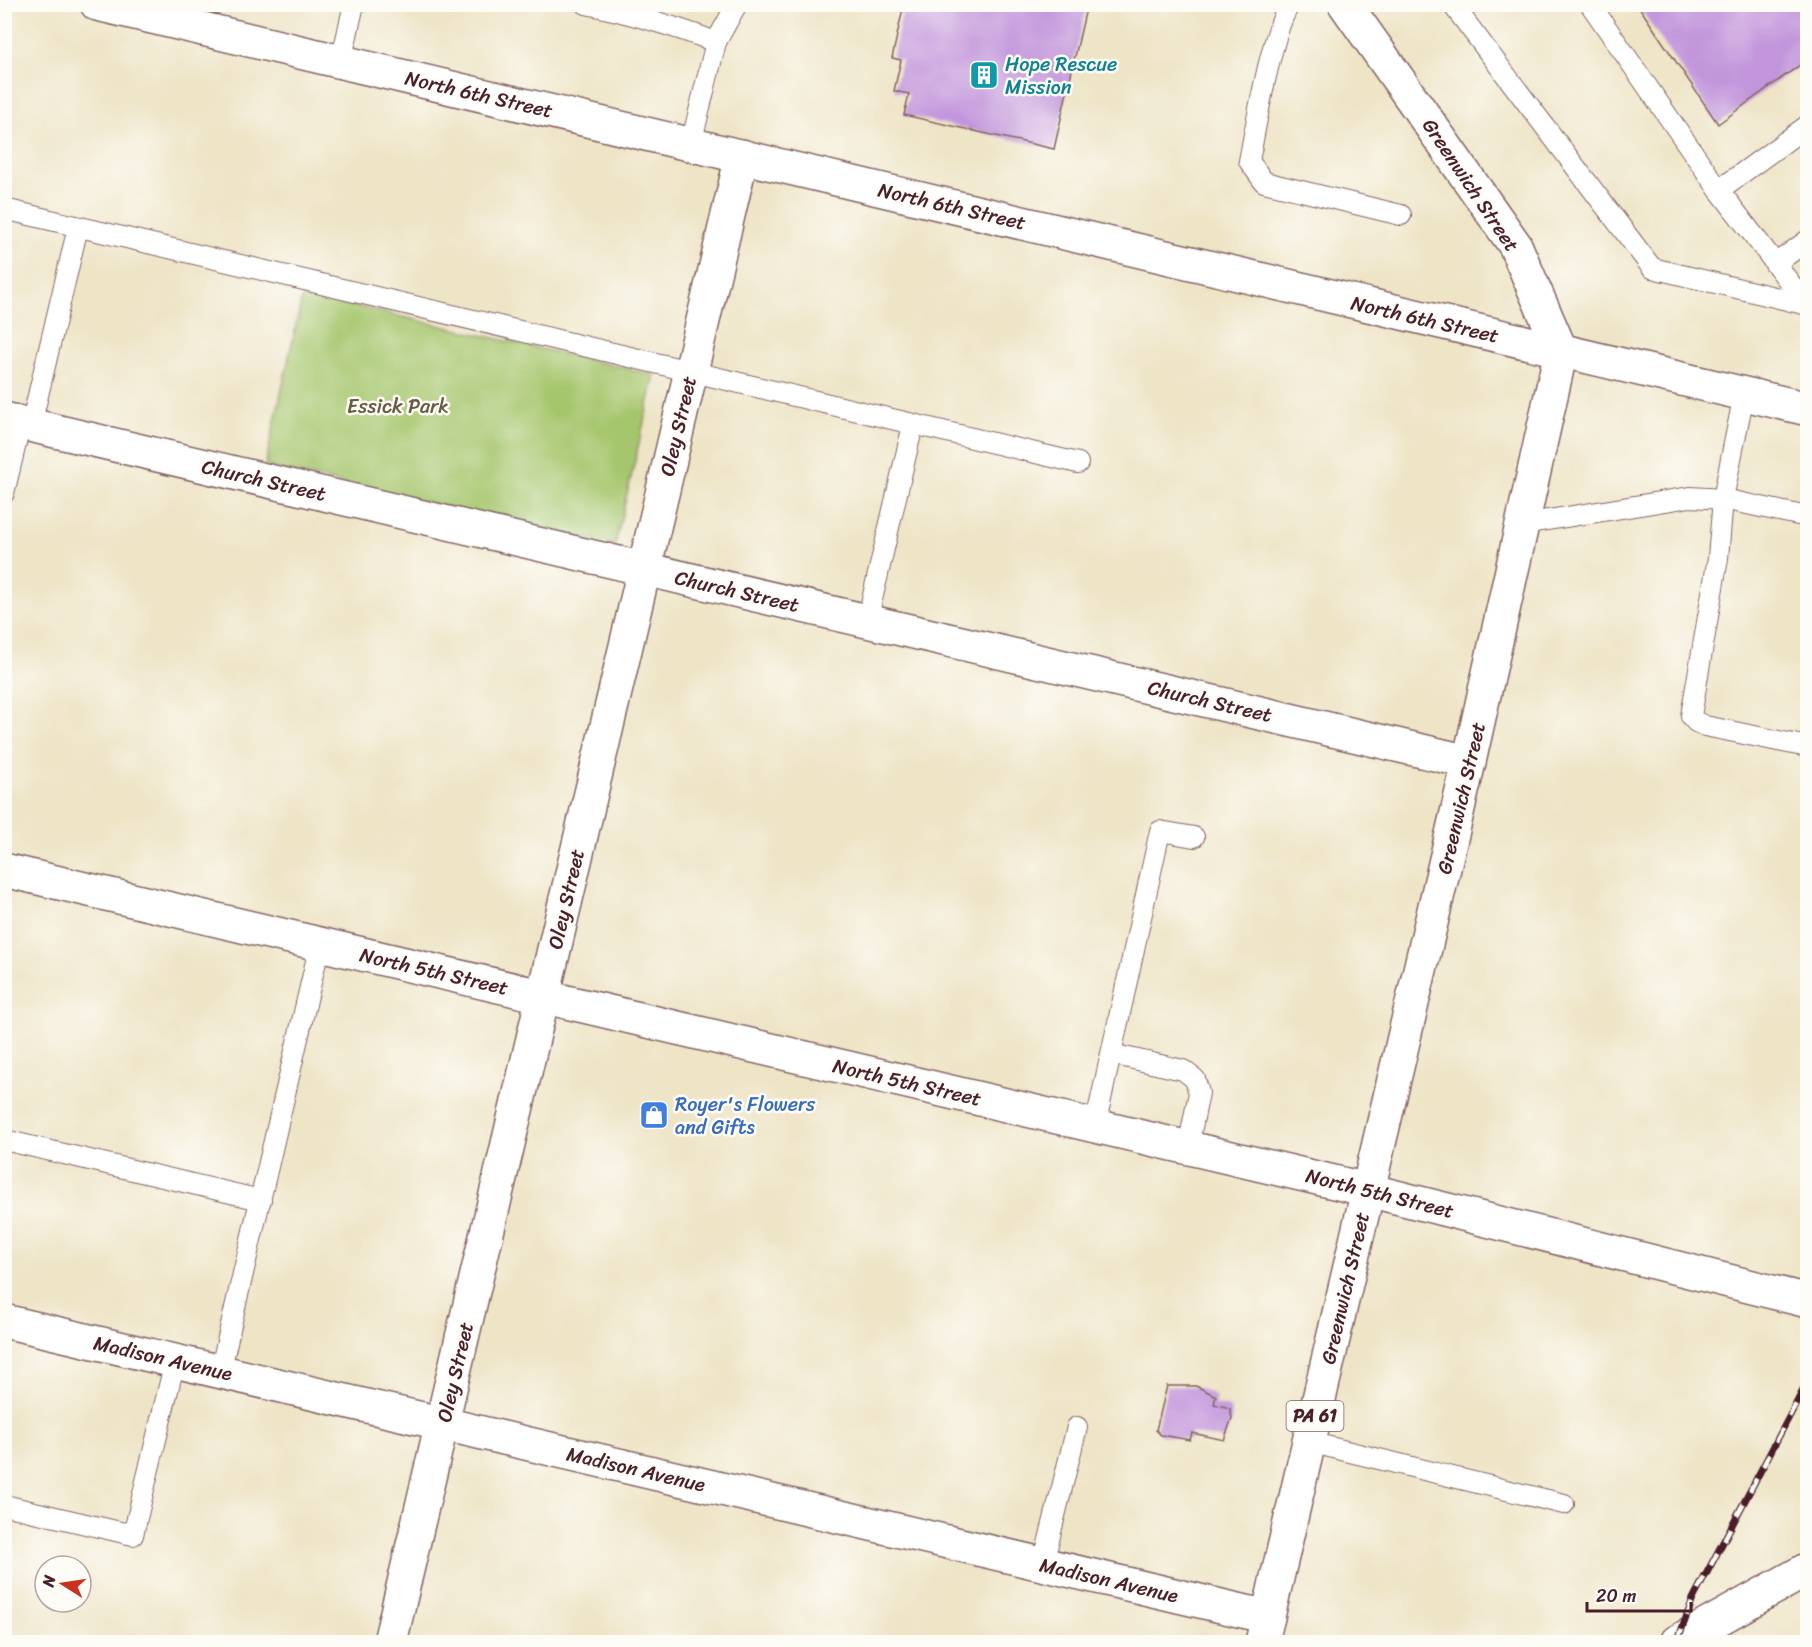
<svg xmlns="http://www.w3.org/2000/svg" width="1812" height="1647" viewBox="0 0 1812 1647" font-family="Sriracha,sans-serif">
<rect width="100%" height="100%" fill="#fdfcf7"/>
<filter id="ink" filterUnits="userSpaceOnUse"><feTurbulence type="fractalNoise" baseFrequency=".0167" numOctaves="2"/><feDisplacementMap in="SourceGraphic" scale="12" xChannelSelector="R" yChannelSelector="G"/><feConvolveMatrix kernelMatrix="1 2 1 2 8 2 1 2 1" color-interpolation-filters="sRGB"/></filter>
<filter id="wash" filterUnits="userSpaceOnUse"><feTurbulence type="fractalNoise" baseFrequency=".008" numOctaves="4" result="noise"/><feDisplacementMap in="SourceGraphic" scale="24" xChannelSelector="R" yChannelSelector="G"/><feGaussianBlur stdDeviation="1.35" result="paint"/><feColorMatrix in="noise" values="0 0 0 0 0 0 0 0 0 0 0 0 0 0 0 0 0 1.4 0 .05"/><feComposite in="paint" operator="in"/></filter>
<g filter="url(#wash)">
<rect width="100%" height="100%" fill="#eee4c6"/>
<polygon fill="#a6c66d" stroke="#78724c" stroke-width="1.5" points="303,294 655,375 615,545 265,466"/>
<g id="blocks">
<g fill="#c396dc">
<polygon points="904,4 1087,4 1054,149 904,115 909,94 894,91 901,60 892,58"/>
<polygon points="1637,4 1808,4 1808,59 1718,124"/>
<polygon points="1167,1386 1196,1386 1216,1396 1214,1404 1230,1408 1232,1418 1224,1440 1192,1433 1190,1440 1161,1435 1156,1430"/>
</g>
</g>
</g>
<g filter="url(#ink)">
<use href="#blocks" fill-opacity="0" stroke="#836461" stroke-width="1.5"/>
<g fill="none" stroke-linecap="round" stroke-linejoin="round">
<g stroke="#836461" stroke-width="22">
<g id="service">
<path d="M586,4c45,9 87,22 130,38l-25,102"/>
<path d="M1291,4c-18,18 -36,127 -42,157l15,21 137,33"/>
<polyline points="1452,4 1652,268 1808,305"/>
<polyline points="1590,4 1719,190 1808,125"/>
<polyline points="716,42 737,4"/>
<polyline points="341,62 354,4"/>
<polyline points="1719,190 1807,305"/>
<polyline points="4,209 1078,463"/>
<polyline points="1775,264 1808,240"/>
<polyline points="1744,394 1723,499 1718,558 1691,716 1696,722 1705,726 1808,747"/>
<polyline points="31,425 78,227"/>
<polyline points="4,493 21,423"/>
<polyline points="1523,524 1690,497 1723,499 1808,517"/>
<polyline points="867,621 913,425"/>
<polyline points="1095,1126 1111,1054"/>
<polyline points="4,1140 261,1200"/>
<polyline points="1188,1147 1199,1093 1195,1079 1183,1070 1111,1054 1160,831 1194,837"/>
<polyline points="220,1372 320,944"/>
<polyline points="1309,1442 1564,1504"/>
<polyline points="4,1505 133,1535 175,1361"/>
<polyline points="1043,1564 1077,1427"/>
</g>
</g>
<g stroke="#836461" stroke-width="36">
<g id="minor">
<polyline points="4,419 1469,762"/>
<polyline points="4,1321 1268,1617"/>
<polyline points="390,1642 742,156"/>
</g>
</g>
<g stroke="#836461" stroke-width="36">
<g id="tertiary">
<polyline points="97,4 1808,409"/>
<polyline points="1345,4 1515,245 1561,351 1469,762 1368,1190"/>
</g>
</g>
<g stroke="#836461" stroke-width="36">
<g id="primary">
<polyline points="4,870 1368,1190 1808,1301"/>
<polyline points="1262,1642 1368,1190"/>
<polyline points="1677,1642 1808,1569"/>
</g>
</g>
<use href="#service" stroke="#fff" stroke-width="20"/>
<use href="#minor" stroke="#fff" stroke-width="33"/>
<use href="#tertiary" stroke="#fff" stroke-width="33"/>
<use href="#primary" stroke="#fff" stroke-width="33"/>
<g stroke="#4a1f2b" stroke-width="7">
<polyline id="rail" points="1677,1642 1693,1599 1808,1381"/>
</g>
<use href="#rail" stroke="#fdfcf7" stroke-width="4.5" stroke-dasharray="14" stroke-linecap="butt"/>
</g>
</g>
<defs>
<g id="building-square" transform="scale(1.5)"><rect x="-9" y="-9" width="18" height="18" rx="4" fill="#0f9aa8" stroke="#fdfcf7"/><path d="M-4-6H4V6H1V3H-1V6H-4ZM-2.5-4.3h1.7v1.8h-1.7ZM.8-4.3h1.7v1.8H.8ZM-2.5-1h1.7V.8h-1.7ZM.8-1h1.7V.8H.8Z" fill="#fff"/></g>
<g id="shop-square" transform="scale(1.5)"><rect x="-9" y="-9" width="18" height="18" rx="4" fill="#3f7fe0" stroke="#fdfcf7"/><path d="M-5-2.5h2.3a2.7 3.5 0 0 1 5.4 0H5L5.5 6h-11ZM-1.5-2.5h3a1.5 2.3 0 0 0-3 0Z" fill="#fff"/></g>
</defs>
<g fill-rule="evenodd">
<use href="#building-square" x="984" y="75"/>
<use href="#shop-square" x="654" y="1115"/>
</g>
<g text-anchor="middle" stroke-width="5" stroke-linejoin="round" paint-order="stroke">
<rect fill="#fdfcf7" stroke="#806168" stroke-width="1.5" x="1286.5" y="1401" width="57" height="30" rx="4.5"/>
<g font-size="18" font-weight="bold" fill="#4a1f2b">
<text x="1315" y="1422">PA 61</text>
</g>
<g font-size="20" fill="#0d838f" stroke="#fdfcf7" text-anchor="start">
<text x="1005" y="71">Hope Rescue<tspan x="1005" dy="23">Mission</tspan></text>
</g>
<g font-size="20" fill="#4a1f2b" stroke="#fdfcf7">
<text transform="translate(479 94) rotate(13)" y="7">North 6th Street</text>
<text transform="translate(1471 185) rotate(56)" y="7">Greenwich Street</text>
<text transform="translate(952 206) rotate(13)" y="7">North 6th Street</text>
<text transform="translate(1425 319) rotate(13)" y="7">North 6th Street</text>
<text transform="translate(678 426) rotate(-77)" y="7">Oley Street</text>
<text transform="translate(264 480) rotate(13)" y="7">Church Street</text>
<text transform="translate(737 591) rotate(13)" y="7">Church Street</text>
<text transform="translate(1210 701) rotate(13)" y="7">Church Street</text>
<text transform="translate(1461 798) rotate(-77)" y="7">Greenwich Street</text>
<text transform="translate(566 899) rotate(-77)" y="7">Oley Street</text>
<text transform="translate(434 971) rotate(13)" y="7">North 5th Street</text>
<text transform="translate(907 1082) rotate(13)" y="7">North 5th Street</text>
<text transform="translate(1380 1193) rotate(14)" y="7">North 5th Street</text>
<text transform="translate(1345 1288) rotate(-77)" y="7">Greenwich Street</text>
<text transform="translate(163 1358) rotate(13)" y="7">Madison Avenue</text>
<text transform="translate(455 1372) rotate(-77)" y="7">Oley Street</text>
<text transform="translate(636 1469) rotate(13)" y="7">Madison Avenue</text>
<text transform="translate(1109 1580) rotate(13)" y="7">Madison Avenue</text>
</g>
<g font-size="20" fill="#6a5942" stroke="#fdfcf7">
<text x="398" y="413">Essick Park</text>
</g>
<g font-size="20" fill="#366cbe" stroke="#fdfcf7" text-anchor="start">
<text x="675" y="1111">Royer's Flowers<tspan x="675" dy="23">and Gifts</tspan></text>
</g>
</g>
<rect width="1812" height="1647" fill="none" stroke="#fdfcf7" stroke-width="24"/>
<g transform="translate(63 1584) rotate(282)"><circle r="28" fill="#fdfcf7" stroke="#b5a4a5" stroke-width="1.5"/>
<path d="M0-4.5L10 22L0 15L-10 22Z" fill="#c8321e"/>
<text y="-9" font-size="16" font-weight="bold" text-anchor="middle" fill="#4a1f2b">N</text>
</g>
<path d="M1587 1602v9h104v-9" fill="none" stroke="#4a1f2b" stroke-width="3"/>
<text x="1596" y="1602" font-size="18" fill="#4a1f2b" stroke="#fdfcf7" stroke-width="4.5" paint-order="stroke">20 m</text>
</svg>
